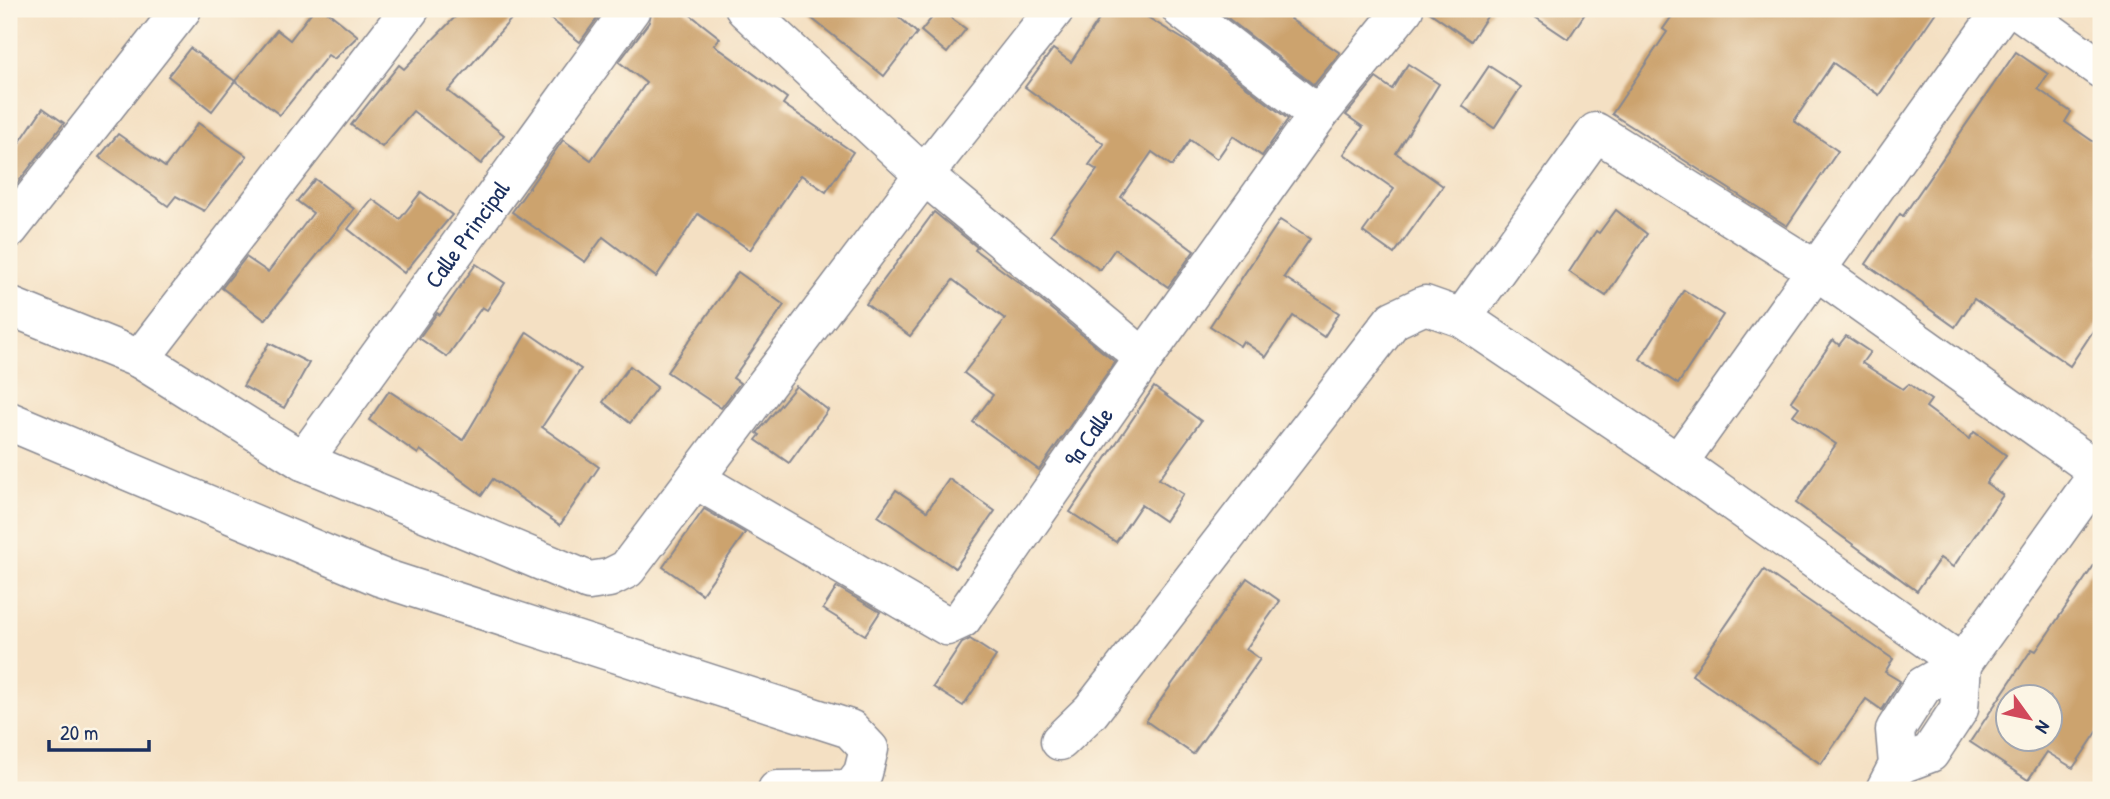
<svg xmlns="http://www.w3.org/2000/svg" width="2110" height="799" viewBox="0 0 2110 799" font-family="'Patrick Hand',sans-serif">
<rect width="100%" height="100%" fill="#fcf5e5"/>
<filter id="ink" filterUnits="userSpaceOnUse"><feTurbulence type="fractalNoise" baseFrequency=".0143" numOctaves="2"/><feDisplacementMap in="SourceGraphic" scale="14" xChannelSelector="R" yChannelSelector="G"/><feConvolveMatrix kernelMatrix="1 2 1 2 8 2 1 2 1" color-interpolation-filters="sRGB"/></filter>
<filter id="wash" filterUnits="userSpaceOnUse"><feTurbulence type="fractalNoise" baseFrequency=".00686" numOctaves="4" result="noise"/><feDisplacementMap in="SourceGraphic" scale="28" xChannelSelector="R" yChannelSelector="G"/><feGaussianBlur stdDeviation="1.57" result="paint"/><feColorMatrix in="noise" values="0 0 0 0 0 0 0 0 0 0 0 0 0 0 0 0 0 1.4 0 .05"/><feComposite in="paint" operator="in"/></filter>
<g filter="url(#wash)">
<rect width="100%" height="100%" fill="#f4e0c3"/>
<g id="blocks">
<g fill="#cca36e" fill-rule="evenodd">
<polygon points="314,9 324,9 358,36 334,59 328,55 280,115 235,81 277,30 290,40"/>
<polygon points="463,9 520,9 448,91 504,135 481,164 413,111 382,147 351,125 399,65 404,69"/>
<polygon points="538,9 604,9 580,42"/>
<polygon points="652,9 683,9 720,38 714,45 787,98 783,104 853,152 826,192 801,175 750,250 698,214 656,277 603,237 585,262 512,212 563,140 591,160 646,83 619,62 649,22"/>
<polygon points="800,9 890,9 917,33 884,76"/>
<polygon points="939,9 966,29 947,53 921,31"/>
<polygon points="1106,9 1134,9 1191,44 1288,119 1262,156 1233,136 1217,159 1190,140 1172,166 1152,152 1121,197 1194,251 1168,287 1115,249 1100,270 1051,234 1097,170 1089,165 1104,144 1025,87 1053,49 1071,62"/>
<polygon points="1216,9 1297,9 1290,19 1340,53 1314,85"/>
<polygon points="1425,9 1492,9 1471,41"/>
<polygon points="1523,9 1588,9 1568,39"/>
<polygon points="1677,9 1938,9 1879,95 1833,63 1794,121 1838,151 1787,226 1612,114 1667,32 1663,29"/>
<polygon points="190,48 235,81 212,111 168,76"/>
<polygon points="2016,52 2048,74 2038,89 2071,112 2065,122 2101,147 2101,319 2070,366 1974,299 1955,327 1866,264 1900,214 1903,216"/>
<polygon points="1408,64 1439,84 1396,153 1443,186 1394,254 1363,232 1394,189 1344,154 1363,127 1346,115 1376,78 1392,89"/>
<polygon points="1489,66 1521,87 1494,128 1462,106"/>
<polygon points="43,108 64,123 9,194 9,158"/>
<polygon points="198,123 247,156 204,211 176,196 168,206 99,157 118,134 165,167"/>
<polygon points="315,179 354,209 265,320 222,288 246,257 268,272 313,213 297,201"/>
<polygon points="421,192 452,215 404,273 348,229 372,199 400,219"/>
<polygon points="1616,210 1647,234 1606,296 1569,272 1596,231 1599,233"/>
<polygon points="934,212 977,247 975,250 1021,284 1115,362 1039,470 973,422 993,395 964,373 1005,319 953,280 910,336 866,304"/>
<polygon points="1280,220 1310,239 1284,277 1339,313 1324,337 1293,316 1266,357 1243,341 1240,346 1210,326"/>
<polygon points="476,264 505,283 487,310 482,307 447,357 419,338 437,313 440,315"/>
<polygon points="738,272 784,305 733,378 740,383 721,408 667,372"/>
<polygon points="1684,290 1723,315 1678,384 1640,359"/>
<polygon points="527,332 581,369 542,427 599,467 560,525 493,479 482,495 420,450 418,454 369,420 389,391 463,440"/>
<polygon points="1846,336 1870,352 1862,363 1903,389 1909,384 1931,400 1926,407 1969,439 1974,432 2006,455 1986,483 2003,495 1953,567 1940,558 1917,591 1796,503 1836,444 1793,415 1799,407 1791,401 1833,340 1839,345"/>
<polygon points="269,343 309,363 284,408 243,386"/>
<polygon points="630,366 657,387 630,423 603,402"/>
<polygon points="796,386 828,410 789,463 756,440 760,435 757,433"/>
<polygon points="1154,387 1201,421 1159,479 1183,494 1165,521 1141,505 1116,542 1070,512"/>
<polygon points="949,479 995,511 955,568 878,516 896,490 927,511"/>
<polygon points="704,509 745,533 702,594 663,567"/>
<path d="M2101,555v171l-28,42 -26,-16 -19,28 -58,-38 62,-93 4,2zM2008,697h42v42h-42z"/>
<polygon points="1764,570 1893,659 1885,672 1900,681 1882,710 1866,699 1821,764 1692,675"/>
<polygon points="1247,578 1280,601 1246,649 1260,659 1193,754 1146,721"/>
<polygon points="837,587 880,612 865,635 823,609"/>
<polygon points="970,639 996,656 963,706 933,687 962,643"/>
</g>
</g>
</g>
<g filter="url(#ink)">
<use href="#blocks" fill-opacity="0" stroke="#888890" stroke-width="2"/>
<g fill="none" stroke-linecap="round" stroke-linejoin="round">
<g stroke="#888890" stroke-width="41">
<g id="minor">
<polyline points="745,9 924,175 1144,358"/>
<polyline points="1181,9 1318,115"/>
<polyline points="2017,9 2101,69"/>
<polyline points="9,229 182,9"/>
<polyline points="9,306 140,359 303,461 589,581 609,578 627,569 924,175 1055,9"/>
<polyline points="1462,318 1596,132 1816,270 2101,473"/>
<polyline points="140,359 410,9"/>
<polyline points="9,421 380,577 850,729 869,749 863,773 851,789 777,790"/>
<path id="s1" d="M303,461l328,-452"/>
<polyline points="1678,463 2003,9"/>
<path id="s2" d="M695,479l252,147 15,-7 182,-261 174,-243 86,-106"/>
<polyline points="1060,741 1091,711 1393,320 1425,305 1462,318 1678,463 1962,664"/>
<polyline points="1898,765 1930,753 1959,709 1962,664"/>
<polyline points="1885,790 1898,765 1895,730 1923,686 1962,664 2101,470"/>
</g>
</g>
<use href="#minor" stroke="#fff" stroke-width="38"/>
</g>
</g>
<g text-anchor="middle" stroke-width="5" stroke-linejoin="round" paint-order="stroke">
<g font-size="24" fill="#1b2f5e" stroke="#fcf5e5">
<text dy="8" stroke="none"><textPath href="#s1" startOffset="280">Calle Principal</textPath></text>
<text dy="8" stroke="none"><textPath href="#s2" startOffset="530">9a Calle</textPath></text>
</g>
</g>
<rect width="2110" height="799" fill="none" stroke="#fcf5e5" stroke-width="35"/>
<g transform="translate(2029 718) rotate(123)"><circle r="33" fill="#fcf5e5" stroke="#a2a6af" stroke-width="2"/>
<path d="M0-5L12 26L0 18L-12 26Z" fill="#d1495b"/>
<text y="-10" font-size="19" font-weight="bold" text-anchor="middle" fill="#1b2f5e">N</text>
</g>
<path d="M49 740v10h100v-10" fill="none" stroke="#1b2f5e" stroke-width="3.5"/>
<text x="60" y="740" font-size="21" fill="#1b2f5e" stroke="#fcf5e5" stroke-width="5" paint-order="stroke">20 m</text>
</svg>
